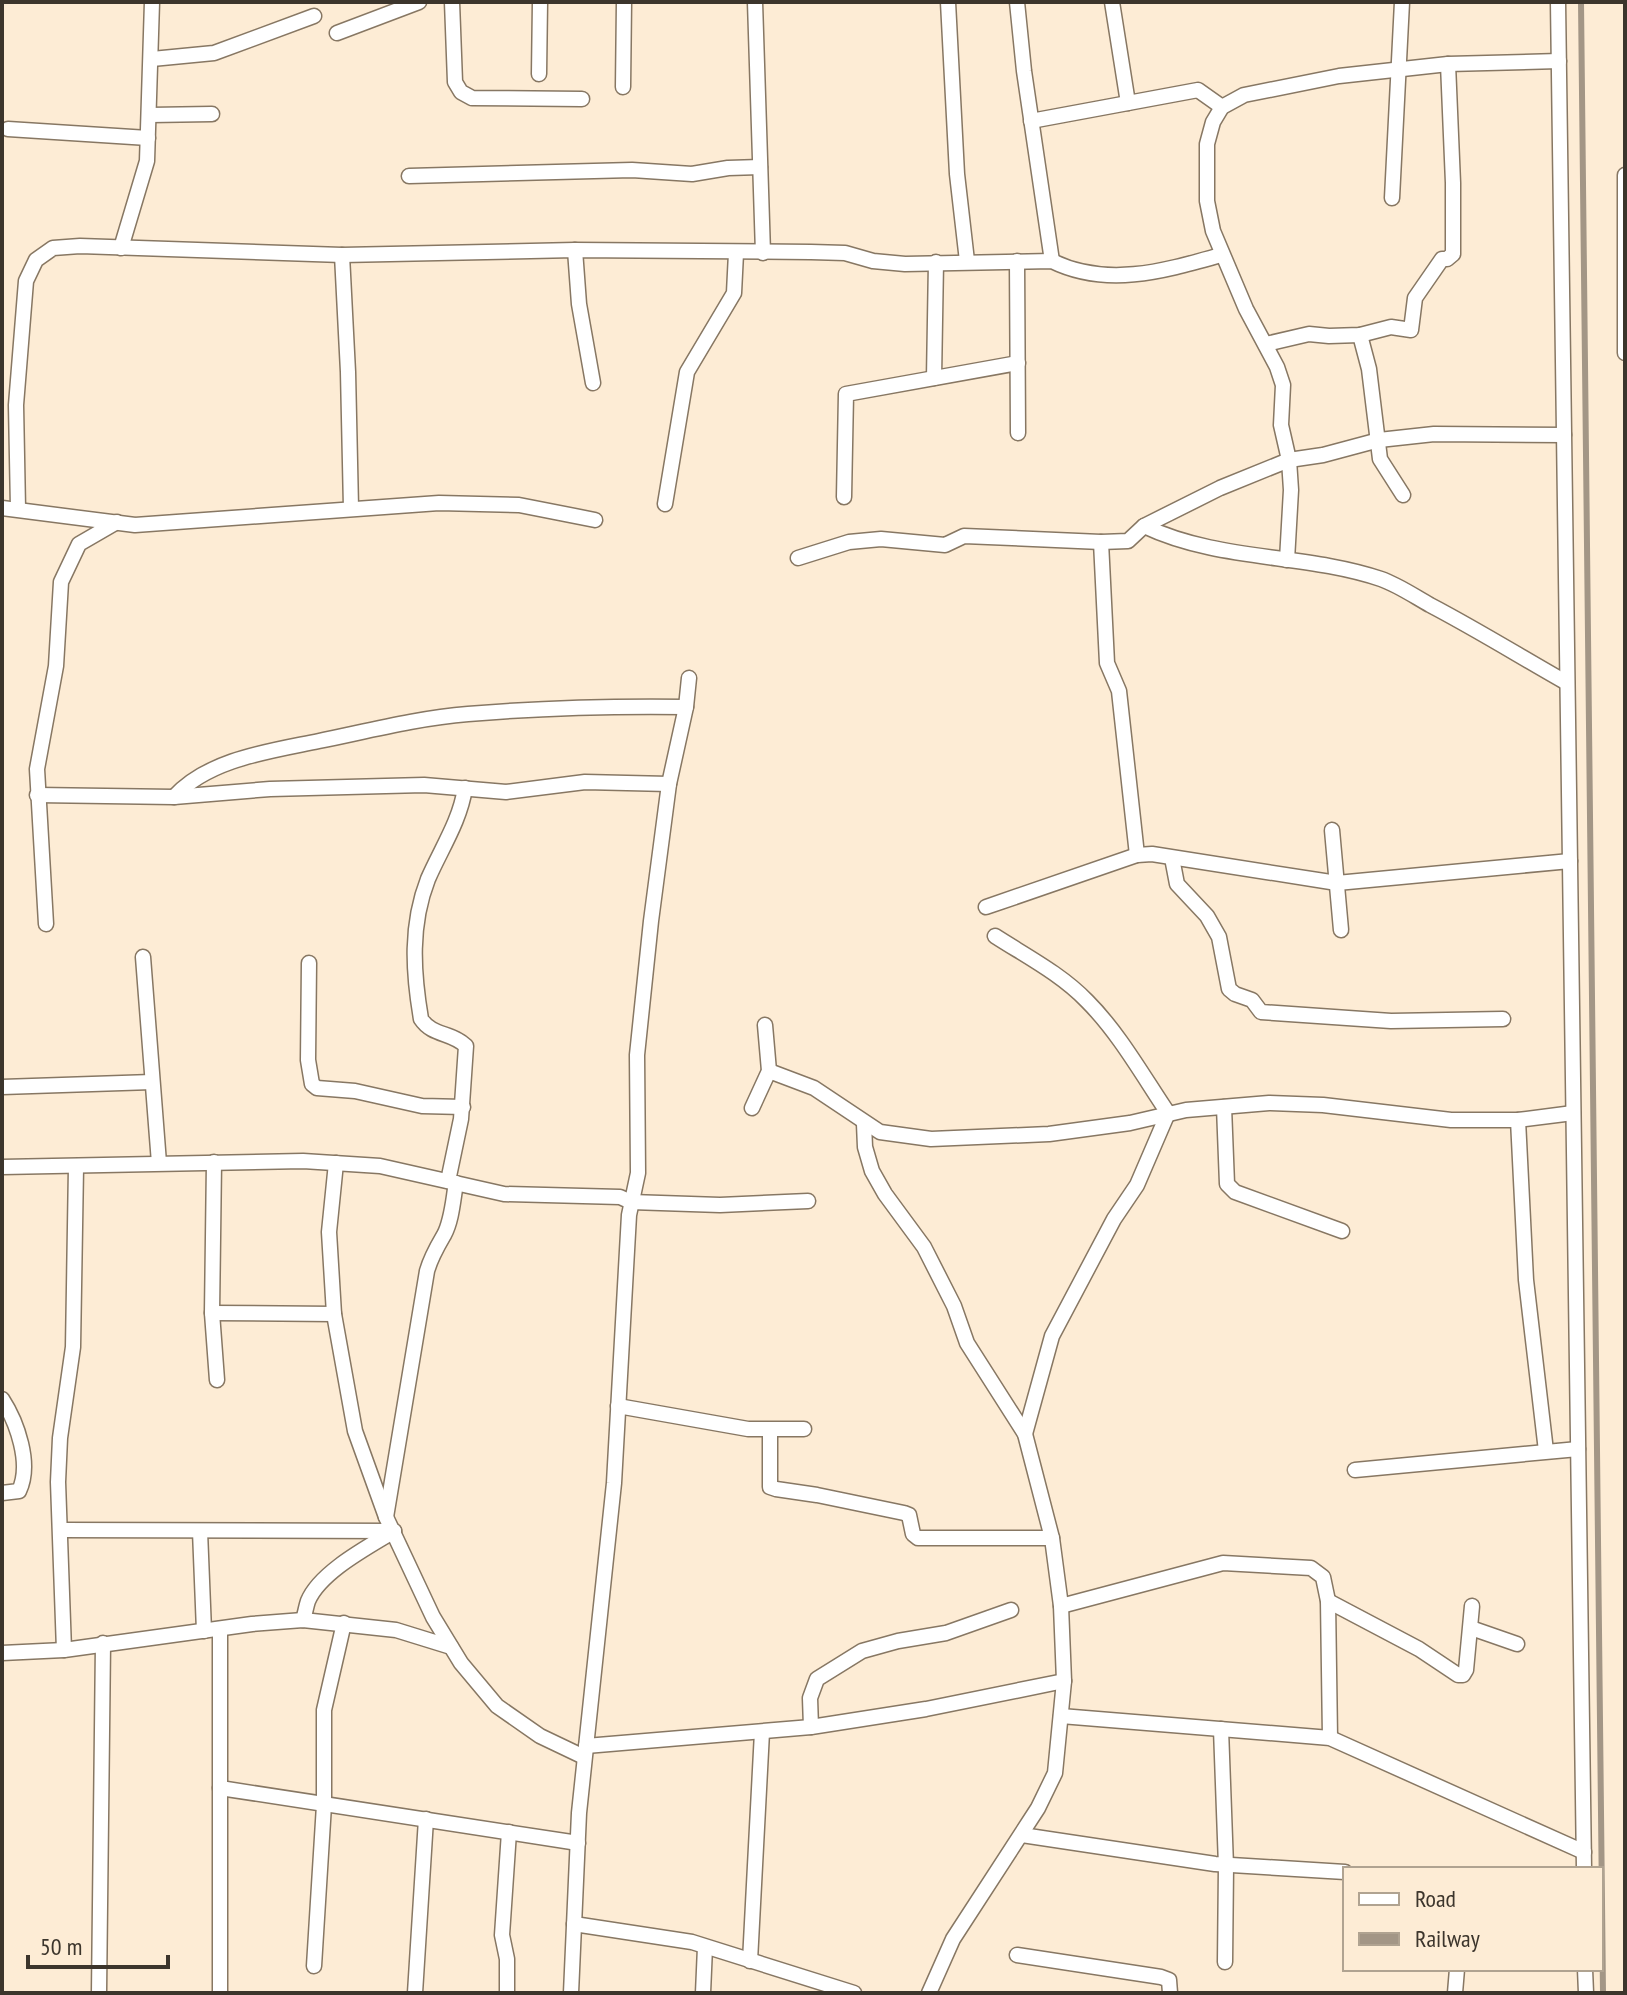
<svg xmlns="http://www.w3.org/2000/svg" width="1627" height="1995" viewBox="0 0 1627 1995" font-family="'PT Sans Narrow',sans-serif">
<rect width="100%" height="100%" fill="#fdecd5"/>
<g fill="none" stroke-linecap="round" stroke-linejoin="round">
<g stroke="#877763" stroke-width="17">
<g id="street">
<polyline points="452,2 455,82 461,92 472,98 582,99"/>
<polyline points="755,2 763,253"/>
<polyline points="948,2 957,174 967,261"/>
<polyline points="1017,2 1024,71 1052,261"/>
<polyline points="1112,2 1128,103"/>
<polyline points="1558,2 1584,1869"/>
<polyline points="337,33 419,2"/>
<polyline points="152,59 214,53 314,16"/>
<polyline points="539,74 540,2"/>
<polyline points="623,87 624,2"/>
<polyline points="150,115 212,114"/>
<polyline points="1031,121 1198,90 1222,107"/>
<polyline points="8,129 148,138"/>
<polyline points="1625,175 1625,353"/>
<polyline points="409,176 632,170 692,174 728,168 760,167"/>
<polyline points="1392,198 1402,2"/>
<polyline points="121,248 147,161 152,2"/>
<polyline points="575,250 579,304 593,383"/>
<polyline points="342,255 348,372 351,508"/>
<polyline points="1017,261 1018,433"/>
<polyline points="1360,335 1369,369 1380,459 1403,495"/>
<polyline points="1266,344 1309,334 1329,336 1360,335 1391,327 1411,330 1415,298 1442,259 1447,259 1453,254 1453,183 1448,64"/>
<polyline points="934,378 936,262"/>
<polyline points="844,497 846,394 1018,363"/>
<polyline points="665,504 687,372 734,293 736,253"/>
<polyline points="2,508 135,525 439,503 519,505 595,520"/>
<path d="M18,509l-2,-104 10,-124 10,-21 17,-12 27,-2 262,9 233,-5 236,2 34,1 28,8 32,3 147,-3c55,27 112,10 169,-6"/>
<path d="M1144,526c76,36 160,27 237,53 17,6 33,17 49,26 46,24 91,52 137,78"/>
<polyline points="1101,542 1107,663 1119,691 1137,855"/>
<polyline points="798,558 849,542 881,539 945,545 964,536 1101,542 1128,541 1144,526 1220,488 1289,460 1323,455 1379,440 1434,434 1564,435"/>
<polyline points="1287,560 1291,490 1289,460 1281,425 1283,385 1277,367 1246,309 1213,231 1207,201 1207,144 1213,122 1222,107 1244,95 1339,76 1448,64 1559,61"/>
<polyline points="37,795 174,797 270,789 424,785 506,792 585,782 669,784"/>
<path d="M174,797c34,-38 97,-46 145,-56 49,-10 99,-23 149,-27 73,-6 146,-8 218,-7"/>
<polyline points="1332,830 1341,930"/>
<polyline points="1172,858 1177,884 1207,916 1219,937 1229,989 1235,994 1252,1000 1261,1012 1391,1021 1503,1019"/>
<polyline points="986,907 1137,855 1152,854 1337,883 1570,861"/>
<polyline points="46,924 37,769 56,666 61,582 79,544 117,522"/>
<path d="M995,936c31,20 66,38 92,65 32,32 56,75 81,112"/>
<polyline points="143,957 159,1163"/>
<polyline points="309,963 308,1060 312,1084 317,1088 355,1091 422,1106 463,1107"/>
<polyline points="769,1071 814,1088 880,1132 931,1139 1049,1134 1130,1123 1186,1110 1269,1103 1323,1105 1451,1120 1518,1120 1573,1113"/>
<polyline points="2,1087 152,1082"/>
<polyline points="1224,1107 1227,1184 1235,1192 1342,1231"/>
<polyline points="752,1108 769,1071 765,1025"/>
<polyline points="1518,1120 1526,1280 1546,1451"/>
<polyline points="864,1124 865,1147 872,1171 885,1194 924,1247 954,1306 967,1343 1025,1434 1052,1538 1061,1606 1064,1681 1055,1773 1038,1808 953,1939 929,1993"/>
<polyline points="214,1162 212,1313 217,1380"/>
<polyline points="336,1163 329,1232 334,1314 355,1431 386,1517 433,1617 461,1663 497,1706 540,1736 584,1757"/>
<polyline points="2,1167 303,1161 380,1166 504,1194 620,1197 631,1202 720,1205 808,1201"/>
<path d="M448,1181l13,-62 5,-73c-14,-14 -34,-10 -45,-27 -8,-47 -11,-94 7,-140 13,-30 32,-58 37,-91"/>
<polyline points="212,1313 334,1314"/>
<path d="M2,1399c15,23 30,65 17,92l-17,2"/>
<polyline points="618,1406 748,1429 804,1429"/>
<polyline points="770,1430 770,1487 776,1489 817,1495 904,1513 909,1515 913,1534 918,1538 1052,1538"/>
<polyline points="1025,1434 1052,1336 1114,1219 1137,1185 1168,1113"/>
<polyline points="1355,1470 1578,1449"/>
<path d="M386,1517l41,-246c4,-14 10,-24 17,-36 8,-15 9,-35 12,-52"/>
<polyline points="61,1530 394,1531"/>
<polyline points="200,1531 204,1631"/>
<polyline points="1328,1601 1419,1649 1458,1675 1463,1675 1466,1670 1472,1606"/>
<polyline points="1061,1606 1223,1563 1311,1568 1323,1577 1328,1601 1330,1738"/>
<path d="M303,1620c2,-6 3,-13 5,-19 12,-29 60,-54 86,-70"/>
<polyline points="1471,1628 1517,1644"/>
<polyline points="64,1650 58,1482 60,1438 73,1347 76,1167"/>
<polyline points="2,1653 64,1650 252,1624 303,1620 396,1630 451,1647"/>
<polyline points="1061,1716 1330,1738 1584,1852"/>
<polyline points="811,1727 810,1698 817,1679 862,1651 898,1641 946,1633 1011,1610"/>
<polyline points="1221,1729 1226,1866 1225,1962"/>
<polyline points="586,1746 811,1727 926,1709 1064,1681"/>
<polyline points="220,1788 578,1843"/>
<polyline points="1022,1835 1215,1864 1345,1872"/>
<polyline points="574,1924 692,1942 854,1993"/>
<polyline points="1017,1955 1161,1977 1169,1980 1170,1993"/>
<polyline points="750,1961 762,1732"/>
<polyline points="314,1966 324,1805 324,1710 344,1623"/>
<polyline points="1585,1969 1586,1993"/>
<polyline points="99,1993 103,1643"/>
<polyline points="220,1993 220,1629"/>
<polyline points="415,1993 426,1819"/>
<polyline points="507,1993 507,1959 502,1935 509,1832"/>
<polyline points="571,1993 579,1813 614,1483 629,1215 638,1173 637,1055 651,921 669,784 686,707 689,678"/>
<polyline points="703,1993 705,1947"/>
<polyline points="1455,1993 1457,1969"/>
</g>
</g>
<use href="#street" stroke="#fff" stroke-width="14"/>
<polyline stroke="#a39686" stroke-width="6" points="1581,2 1603,1993"/>
</g>
<rect width="1627" height="1995" fill="none" stroke="#3c352c" stroke-width="8"/>
<rect x="1343" y="1867" width="260" height="104" fill="#fdecd5" stroke="#b0a391" stroke-width="2"/>
<rect x="1359" y="1893" width="40" height="12" fill="#ffffff" stroke="#b0a391" stroke-width="2"/>
<text x="1415" y="1907" font-size="24" fill="#3c352c">Road</text>
<rect x="1359" y="1933" width="40" height="12" fill="#a39686" stroke="#b0a391" stroke-width="2"/>
<text x="1415" y="1947" font-size="24" fill="#3c352c">Railway</text>
<path d="M28 1955v12h140v-12" fill="none" stroke="#3c352c" stroke-width="4"/>
<text x="40" y="1955" font-size="24" fill="#3c352c" stroke="#fdecd5" stroke-width="6" paint-order="stroke">50 m</text>
</svg>
